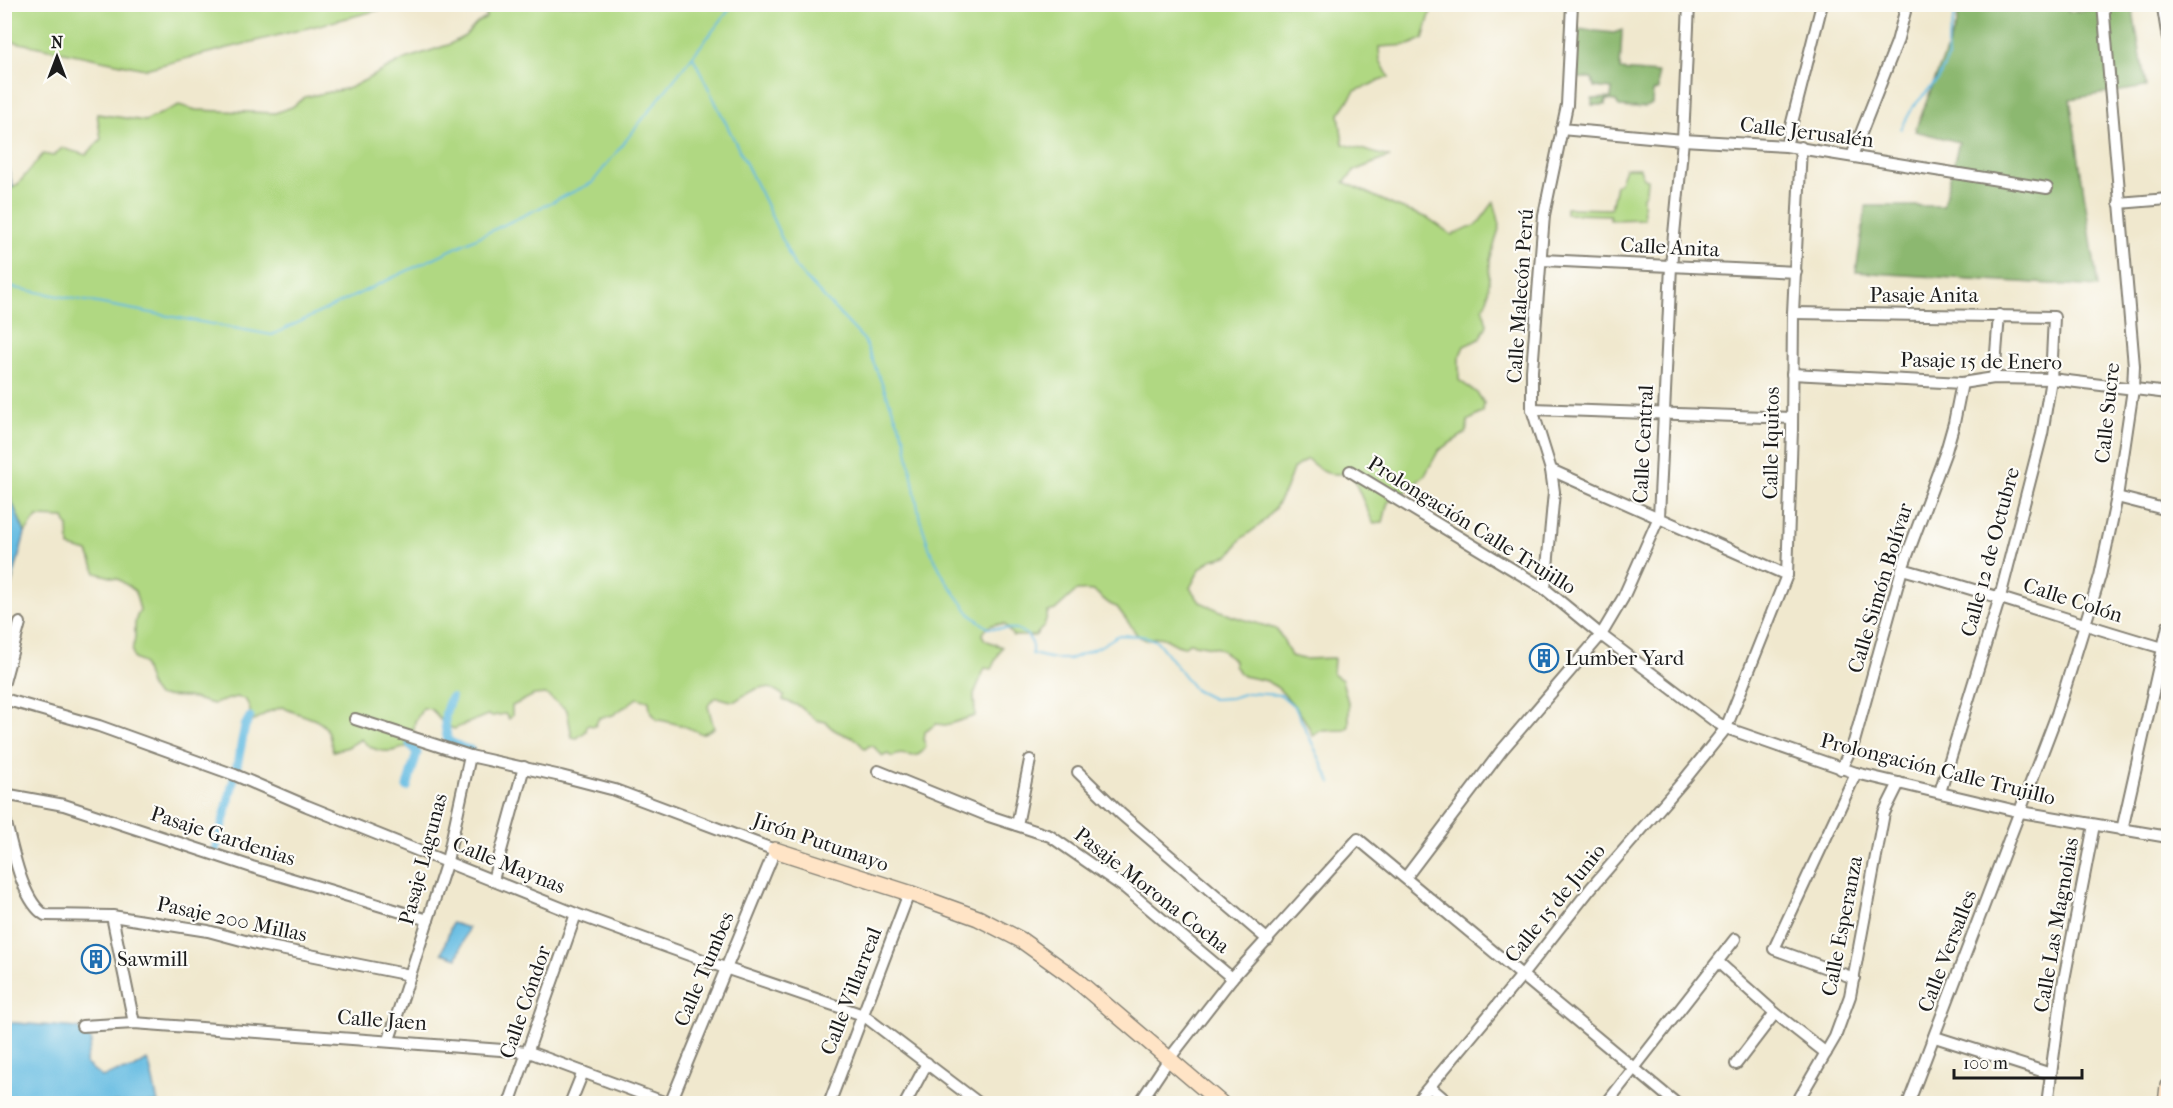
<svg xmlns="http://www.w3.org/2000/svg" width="2173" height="1108" viewBox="0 0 2173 1108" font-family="'IM FELL French Canon',serif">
<rect width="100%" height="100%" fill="#fdfcf7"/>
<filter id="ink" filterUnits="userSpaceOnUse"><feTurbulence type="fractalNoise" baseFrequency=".0167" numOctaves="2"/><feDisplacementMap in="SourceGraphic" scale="12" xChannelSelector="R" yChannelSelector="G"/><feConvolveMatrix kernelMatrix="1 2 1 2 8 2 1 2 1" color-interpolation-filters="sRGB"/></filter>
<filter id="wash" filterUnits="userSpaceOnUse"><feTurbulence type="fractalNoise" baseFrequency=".008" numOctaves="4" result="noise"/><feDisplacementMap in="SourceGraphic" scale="24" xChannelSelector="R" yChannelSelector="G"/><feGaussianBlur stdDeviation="1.35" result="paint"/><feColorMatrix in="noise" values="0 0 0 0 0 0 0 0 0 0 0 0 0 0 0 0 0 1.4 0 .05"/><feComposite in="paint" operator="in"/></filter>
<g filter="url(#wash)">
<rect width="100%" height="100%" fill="#f0e8ce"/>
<g fill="#b0d882" stroke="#667a4f" stroke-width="1.5">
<polygon points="5,4 399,4 399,5 145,69 5,40"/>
<path d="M1433,4l-10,35 -14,6 -30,2 1,13 9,17 -34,14 -16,23 4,30 46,13 -33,13 -12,12 51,24 33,12 24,17 25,-10 17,-23 6,23 -10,35 -2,37 -5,11 4,17 -7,14 -16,7 -5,12v22l19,14 6,9 -1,9 -15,9 -2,12 -27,17 -14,25 -21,18 -16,9 -5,20 -10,1 -22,-50c-23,3 -27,1 -44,-14l-14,10 -8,22 -10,17 -15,17 -19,14 -11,16 -19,5 -11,9 -10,19 10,14 32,14 44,13 7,10 8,17 13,3 30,-1 -1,16 9,6 7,26v20l-4,4 -25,1 -7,5c-8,-19 -20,-32 -34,-47 -4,-4 -8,-4 -12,-8l-24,-5 -9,-10v-5l-3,-4 -13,-9 -29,-5 -5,4c-18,-3 -14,-15 -38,-7l-8,-4 -21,-29c-13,-3 -15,-13 -25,-16 -5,-1 -11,0 -16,0l-21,19 -7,2 -4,14 -9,10h-22l-9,-12c-11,0 -16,0 -22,11l3,5 17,7 -11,22 -6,-1 -11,26 1,22 -29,9 -10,-1 -11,8 -1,9 2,6c-12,18 -20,1 -34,10l-4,-3 -5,2 -10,-10h-4l-4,3c-4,-4 -7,-9 -12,-11 -10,-4 -21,-7 -27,-16l-10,-2 -17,-14 -16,-6 1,-4c-20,-16 -30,-7 -49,5 -13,1 -18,-11 -27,5l6,22 -12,6c-11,-6 -32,-13 -45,-14l-7,-10 -1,-9 -12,-3 -24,17 -14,3 -4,8 -8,-1 -1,6 -9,7 -5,-1 -5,-27 -22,-16 -11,1 -22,11v10l-3,3 -4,-5 -13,2 -5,-1 -33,14c-2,-1 -9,-4 -10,-5 -8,-7 -8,-16 -21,-16l-8,13 -3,23c-18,9 -36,12 -51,-5l-13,8 -15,4c-3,-7 -2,-16 -7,-23 -10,-12 -30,-13 -44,-21l-14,5 -16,10 -3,-16 -4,-7 -9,-2 -23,7 -25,-7 -31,-1 -6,-8 -8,-25 -9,-4c-4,-13 1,-13 1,-24 0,-11 -1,-15 5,-25l-5,-19 -17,-12 -22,-6 -8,-21 -19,-5 -1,-20 -4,-9 -27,-1 -12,16 -20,-48 -1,-292 14,-9 25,-30 10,2 9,-8 24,7 15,-16 -4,-25 48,7 34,-16 17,5 79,3 17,-6 13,-10 45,-9 55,-29 43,-14 17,-9 12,-13 9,-5v-7l4,-6z"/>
<polygon points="1625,168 1640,168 1643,178 1647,179 1646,191 1643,197 1644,219 1610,220 1610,215 1566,214 1566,208 1611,209 1616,185 1620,182"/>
</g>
<g fill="#8cb870" stroke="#546a46" stroke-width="1.5">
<polygon points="1959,5 2067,5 2068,12 2132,5 2146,87 2070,99 2098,287 1856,272 1866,206 1943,206 1959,142 1915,131 1957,23"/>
<path d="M1577,29l37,4 8,-3 -2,40 38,3v17l-5,1 -1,13c-7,5 -23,4 -33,3l-3,-6 -10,-1 -1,5h-13v-6l19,-1 1,-9 -18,-2 -2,-9h-15z"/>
</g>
<g fill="#65bce2" stroke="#406c7f" stroke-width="1.5">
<polygon points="5,157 13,187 5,193 4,193"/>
<polygon points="5,485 25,533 5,609 4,485"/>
<polygon points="452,923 468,928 457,958 442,953"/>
<polygon points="4,1022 78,1028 92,1041 85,1063 102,1077 119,1071 133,1069 147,1060 150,1067 158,1103 5,1103"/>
</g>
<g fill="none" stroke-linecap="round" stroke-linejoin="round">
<g stroke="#65bce2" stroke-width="2">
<polyline points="693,57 765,202 795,267 864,340 905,439 920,519 930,550 946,581 971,615 988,628 1017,629 1027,635 1032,643 1032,654 1054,659 1070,659 1099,647 1119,635 1144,636 1157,641 1195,690 1213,699 1231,698 1247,693 1281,695 1295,707 1331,783"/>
<polyline points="1901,129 1913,107 1938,79 1948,58 1947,46 1955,15 1954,4"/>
<polyline points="4,286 272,335 592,183 734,4"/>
</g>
<g stroke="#65bce2" stroke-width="9">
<path d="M451,698c-8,16 -7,26 -3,43l15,7 7,2v6"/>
<polyline points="407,787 417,753 410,744"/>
<polyline points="215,853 235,775 245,726 250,717"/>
</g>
</g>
</g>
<g filter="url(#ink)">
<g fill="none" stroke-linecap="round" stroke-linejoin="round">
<g stroke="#868275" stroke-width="14">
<g id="street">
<polyline points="2163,8 2168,39"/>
<polyline points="1561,129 1683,140 1786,146 2047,188"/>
<polyline points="1786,146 1822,4"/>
<polyline points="1852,156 1897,42 1907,4"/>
<polyline points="2119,203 2168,199"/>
<polyline points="1542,260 1796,272"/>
<polyline points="1793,313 2054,317 2051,379 2042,434 2000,597 1940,792"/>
<polyline points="1792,374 1962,383 1994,378 2051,379 2168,393"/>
<polyline points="1994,378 1999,315"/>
<polyline points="1532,409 1792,418"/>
<polyline points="1551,470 1787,575"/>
<polyline points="1350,471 1545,589 1601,635 1716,722 1726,728 1856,773 2021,812 2168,837"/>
<polyline points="2117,497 2168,510"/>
<path d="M1902,569c88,24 174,54 261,79"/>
<polyline points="1545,589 1554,492 1551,470 1532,409 1532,371 1544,215 1567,105 1572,4"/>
<polyline points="4,682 20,623"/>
<polyline points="4,699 99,726 235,775 307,806 576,914 725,968 863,1015 980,1104"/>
<polyline points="355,719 470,756 561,776 615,790 775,850 670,1104"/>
<polyline points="1841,769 1854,742 1902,569 1946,451 1954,423 1962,383"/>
<polyline points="878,771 989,816 1050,836 1125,888 1232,978"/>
<polyline points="1078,772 1121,814 1268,940"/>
<polyline points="4,794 64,805 252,867 428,920"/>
<path d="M4,816c8,28 17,85 41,99l67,1 96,15 52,14 150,30"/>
<polyline points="1017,825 1030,760"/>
<polyline points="2122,830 2168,626"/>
<polyline points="1406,877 1502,750 1601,635 1623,598 1659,517 1671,266 1683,140 1689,4"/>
<polyline points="493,880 524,767"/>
<polyline points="112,916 134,1023"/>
<polyline points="1718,962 1775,1013 1826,1053"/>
<polyline points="1854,978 1774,949 1856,773"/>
<polyline points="82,1026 134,1023 529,1052 669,1104"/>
<polyline points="1935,1037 2051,1074"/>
<polyline points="389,1040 447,861 470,756"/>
<polyline points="1736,1064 1775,1013"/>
<polyline points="1430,1087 1450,1104"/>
<polyline points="509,1104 576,914"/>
<polyline points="570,1104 583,1072"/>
<polyline points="829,1104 909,893"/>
<polyline points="905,1104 927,1063"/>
<polyline points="1139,1104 1169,1059 1232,978 1358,839 1677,1104"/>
<polyline points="1415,1104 1523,974 1591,888 1685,779 1726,728 1787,575 1792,430 1793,313 1801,147"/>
<polyline points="1606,1104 1735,939"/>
<polyline points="1796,1104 1835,1037 1850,996 1884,813 1899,783"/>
<polyline points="1908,1104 2057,714 2100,576 2117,497 2133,389 2134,366 2103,4"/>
<polyline points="2047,1104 2063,985 2094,825"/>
</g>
</g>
<g stroke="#868275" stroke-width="18">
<g id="secondary">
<polyline points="775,850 909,893 978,918 1021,940 1074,978 1222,1104"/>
<polyline points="2166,1104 2168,1086"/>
</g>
</g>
<use href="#street" stroke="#fff" stroke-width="10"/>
<use href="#secondary" stroke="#ffe4c6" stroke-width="15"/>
</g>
</g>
<defs>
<g id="building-ring" transform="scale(1.5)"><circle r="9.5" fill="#fdfcf7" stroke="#1f6fb2" stroke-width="1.5"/><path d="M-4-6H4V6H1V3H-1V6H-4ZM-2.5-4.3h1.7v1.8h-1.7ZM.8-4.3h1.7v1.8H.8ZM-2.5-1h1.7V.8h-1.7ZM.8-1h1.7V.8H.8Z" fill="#1f6fb2"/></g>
</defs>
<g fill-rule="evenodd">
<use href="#building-ring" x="1544" y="658"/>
<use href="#building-ring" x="96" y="959"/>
</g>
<g text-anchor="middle" stroke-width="4.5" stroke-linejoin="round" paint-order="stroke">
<g font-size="21" fill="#1c1c1c" stroke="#fdfcf7">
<text transform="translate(1807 132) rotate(7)" y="7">Calle Jerusalén</text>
<text transform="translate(1670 247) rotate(3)" y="7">Calle Anita</text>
<text x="1924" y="302">Pasaje Anita</text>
<text transform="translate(1520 296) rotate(-86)" y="7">Calle Malecón Perú</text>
<text transform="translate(1981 361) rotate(1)" y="7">Pasaje 15 de Enero</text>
<text transform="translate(2107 413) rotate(-84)" y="7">Calle Sucre</text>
<text transform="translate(1771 443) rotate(-89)" y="7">Calle Iquitos</text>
<text transform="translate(1643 444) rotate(-87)" y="7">Calle Central</text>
<text transform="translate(1472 525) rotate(32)" y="7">Prolongación Calle Trujillo</text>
<text transform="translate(1990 552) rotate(-75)" y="7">Calle 12 de Octubre</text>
<text transform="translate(1880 588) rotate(-73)" y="7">Calle Simón Bolívar</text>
<text transform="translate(2073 600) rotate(18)" y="7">Calle Colón</text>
<text transform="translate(1938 769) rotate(14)" y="7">Prolongación Calle Trujillo</text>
<text transform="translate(223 836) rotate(18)" y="7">Pasaje Gardenias</text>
<text transform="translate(821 842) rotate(19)" y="7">Jirón Putumayo</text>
<text transform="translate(423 859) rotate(-75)" y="7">Pasaje Lagunas</text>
<text transform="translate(509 865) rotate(22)" y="7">Calle Maynas</text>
<text transform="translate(1152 890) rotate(38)" y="7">Pasaje Morona Cocha</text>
<text transform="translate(1555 903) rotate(-51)" y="7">Calle 15 de Junio</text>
<text transform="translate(232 919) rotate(12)" y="7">Pasaje 200 Millas</text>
<text transform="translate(2056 925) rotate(-80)" y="7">Calle Las Magnolias</text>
<text transform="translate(1842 926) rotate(-79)" y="7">Calle Esperanza</text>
<text transform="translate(1947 951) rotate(-69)" y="7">Calle Versalles</text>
<text transform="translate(704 969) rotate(-67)" y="7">Calle Tumbes</text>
<text transform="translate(851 991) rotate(-69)" y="7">Calle Villarreal</text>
<text transform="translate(525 1002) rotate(-71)" y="7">Calle Cóndor</text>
<text transform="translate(382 1020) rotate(4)" y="7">Calle Jaen</text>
</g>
<g font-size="21" fill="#1c1c1c" stroke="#fdfcf7" text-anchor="start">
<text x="1565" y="665">Lumber Yard</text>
<text x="117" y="966">Sawmill</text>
</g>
</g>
<rect width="2173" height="1108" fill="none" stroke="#fdfcf7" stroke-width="24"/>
<g transform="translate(57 57)" stroke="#fdfcf7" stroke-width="4.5" paint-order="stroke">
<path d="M0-4.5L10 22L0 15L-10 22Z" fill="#1c1c1c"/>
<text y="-9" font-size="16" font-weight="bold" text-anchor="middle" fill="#1c1c1c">N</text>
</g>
<path d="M1954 1069v9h128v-9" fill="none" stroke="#1c1c1c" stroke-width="3"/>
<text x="1963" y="1069" font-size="18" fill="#1c1c1c" stroke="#fdfcf7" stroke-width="4.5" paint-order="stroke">100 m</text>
</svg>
